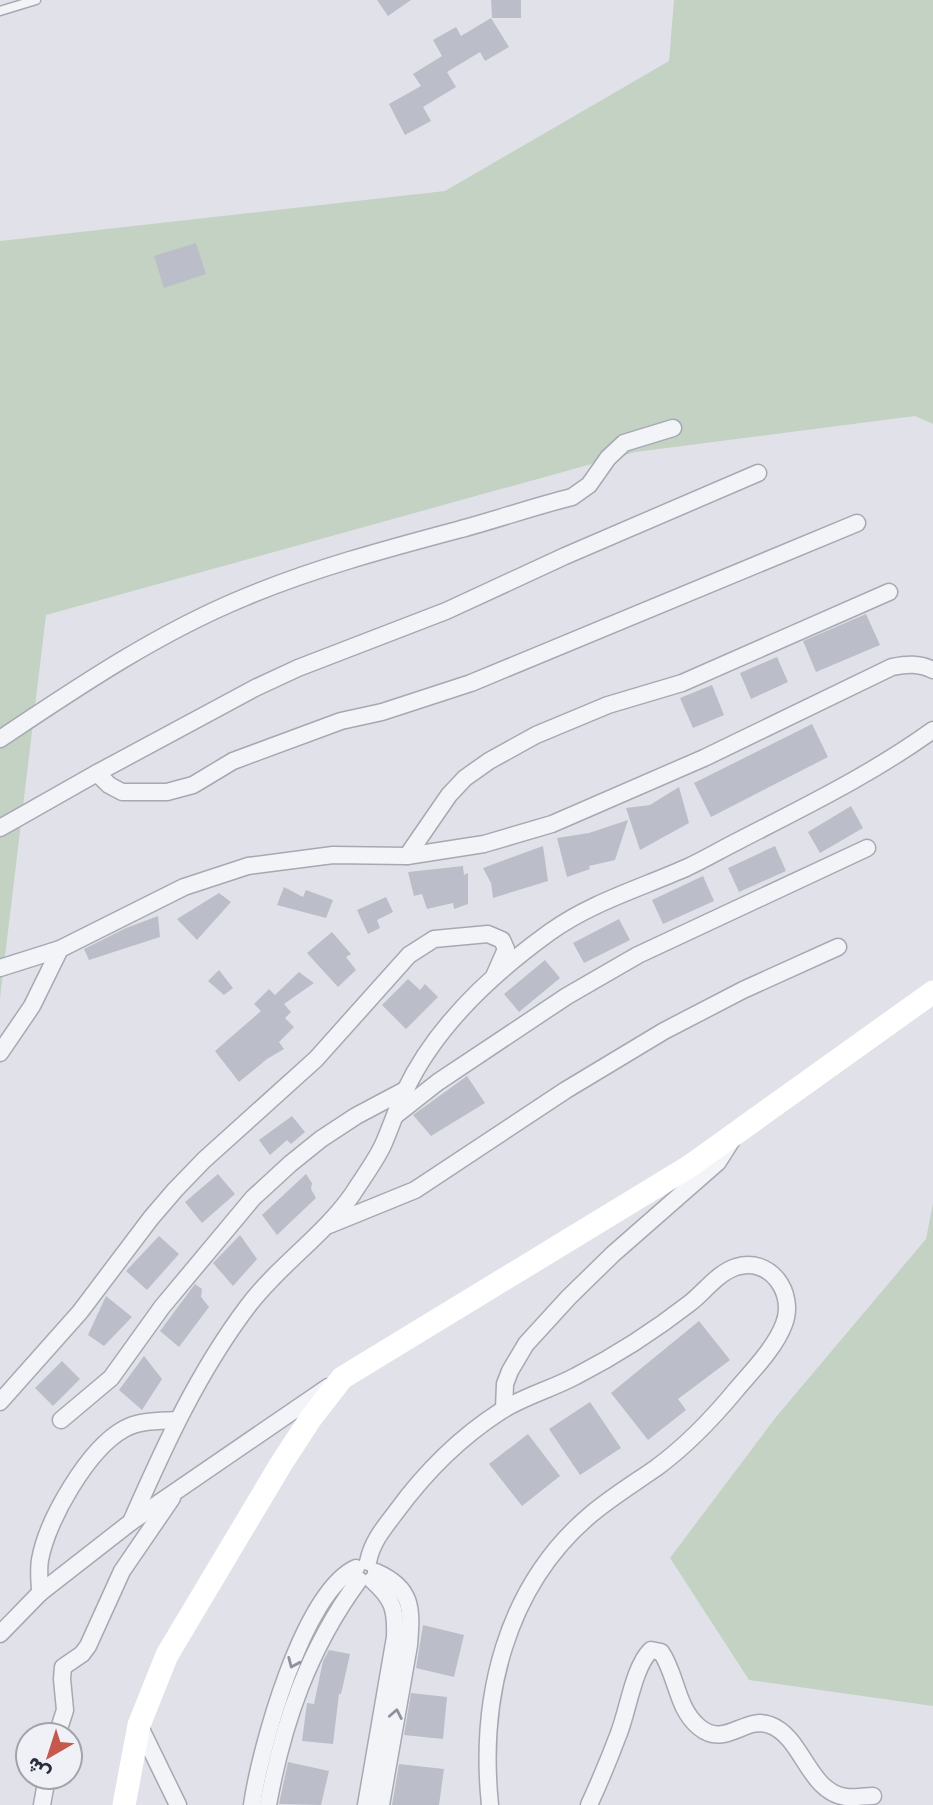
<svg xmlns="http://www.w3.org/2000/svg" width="933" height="1805" viewBox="0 0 933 1805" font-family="Rubik,'Noto Sans Arabic',sans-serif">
<rect width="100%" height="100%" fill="#e1e2e9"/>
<g fill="#c3d2c3">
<polygon points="674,0 933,0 933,424 915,416 635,452 46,615 0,998 0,241 445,191 669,61"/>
<polygon points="933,1203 933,1706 749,1680 670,1558 776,1417 926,1239"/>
</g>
<g fill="#bbbdc8">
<polygon points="377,0 411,0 388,16"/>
<polygon points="491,0 521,0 521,18 492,18"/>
<polygon points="491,18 509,47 485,61 480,52 447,72 456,87 423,107 431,121 405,135 389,104 421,86 413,74 442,56 433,40 456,27 461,36"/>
<polygon points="196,243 206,274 164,288 154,256"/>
<polygon points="866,614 880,645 816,672 803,641"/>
<polygon points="777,657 788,682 751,699 740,673"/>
<polygon points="712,685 724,715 693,728 680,698"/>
<polygon points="812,724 828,757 711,817 694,783"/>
<polygon points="679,787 689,823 640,850 626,808 650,805"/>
<polygon points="851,806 863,828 820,853 808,832"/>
<polygon points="628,820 615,860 589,866 590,869 567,877 557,838 589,833"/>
<polygon points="543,846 548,881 493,898 491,883 483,868"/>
<polygon points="775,846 786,871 739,892 728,868"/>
<polygon points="463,866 464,875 468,873 468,904 454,909 453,903 427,909 422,894 414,896 408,872"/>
<polygon points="703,876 714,901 663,924 652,900"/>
<polygon points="284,887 303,897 306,890 333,900 326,918 277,905"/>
<polygon points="219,893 231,902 197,940 177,919"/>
<polygon points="386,897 393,912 377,920 380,928 368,934 357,910"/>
<polygon points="158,916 160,937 89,960 84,949 126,928"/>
<polygon points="619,919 630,940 584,963 573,943"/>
<polygon points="332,932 351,954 346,957 356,970 338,987 307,953"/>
<polygon points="545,960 560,978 519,1012 504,994"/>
<polygon points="219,970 233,988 224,995 208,981"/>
<polygon points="299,972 314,983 284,1004 291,1012 285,1018 294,1027 279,1042 284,1049 267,1059 239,1082 215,1051 261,1011 254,1004 269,989 275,995"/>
<polygon points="408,979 420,990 425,984 438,997 406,1029 382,1005"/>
<polygon points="467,1076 485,1103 431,1136 413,1115"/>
<polygon points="292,1116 305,1132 291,1144 287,1140 270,1155 259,1140"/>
<polygon points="218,1174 235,1194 202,1223 185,1202"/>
<polygon points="306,1174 312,1183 311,1189 316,1198 277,1235 262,1215"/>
<polygon points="240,1235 257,1259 233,1286 213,1263"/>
<polygon points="159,1236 179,1254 147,1290 126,1271"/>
<polygon points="195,1284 202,1289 201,1297 209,1307 179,1347 160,1331"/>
<polygon points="106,1296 132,1317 104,1346 88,1335"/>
<polygon points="699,1321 730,1360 678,1399 686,1410 648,1440 611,1393"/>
<polygon points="144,1356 162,1379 142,1410 119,1390"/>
<polygon points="62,1361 80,1379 53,1406 35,1388"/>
<polygon points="590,1402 621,1448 580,1475 549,1429"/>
<polygon points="528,1434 560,1476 522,1506 489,1464"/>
<polygon points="423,1625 464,1635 454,1677 416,1668"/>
<polygon points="329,1650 350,1654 341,1694 339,1694 333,1744 302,1741 307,1703 314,1704 323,1661"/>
<polygon points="411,1693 447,1697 443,1739 404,1735"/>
<polygon points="288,1762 329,1771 321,1805 279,1804"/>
<polygon points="399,1764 444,1769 439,1805 392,1805"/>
</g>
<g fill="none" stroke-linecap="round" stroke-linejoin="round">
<g stroke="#a6a8b3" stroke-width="11">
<polyline id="lane" points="0,11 36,0"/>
</g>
<g stroke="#a6a8b3" stroke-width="19">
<g id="street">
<path d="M0,739c78,-52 156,-105 243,-141 71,-30 147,-50 222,-70 36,-10 71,-22 107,-31l17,-12 19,-27 16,-15 49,-15"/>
<polyline points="97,773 255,688 298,668 446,611 565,556 758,473"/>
<polyline points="0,828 97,773 109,785 122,792 167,792 193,785 233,761 341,721 382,712 471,683 857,523"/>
<polyline points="407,856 449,795 465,778 489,761 536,735 608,705 682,683 889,592"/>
<path d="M0,968l60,-19 124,-62 64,-21 85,-11 74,1 77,-12 68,-20 152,-66 188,-91c15,-3 27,-4 41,3"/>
<polyline points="0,1053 32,1006 60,949"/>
<polyline points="396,1115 438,1082 567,996 638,955 867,848"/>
<polyline points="329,1225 415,1190 566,1090 664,1031 743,990 838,947"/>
<polyline points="0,1402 80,1312 151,1218 175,1190 204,1160 316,1059 409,955 434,939 488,934 502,940 506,949 495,974"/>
<polyline points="504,1409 505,1384 510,1371 526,1344 569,1297 613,1254 718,1162 732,1140"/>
<polyline points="61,1420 111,1378 162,1307 253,1198 290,1164 321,1139 356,1116 405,1090"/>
<path d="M131,1522c33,-75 67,-150 117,-216 31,-41 74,-69 104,-111 10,-16 23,-33 31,-50 8,-18 14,-37 22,-54 30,-64 88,-118 145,-159 42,-30 91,-44 138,-65 17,-8 34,-18 52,-27 66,-34 132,-66 193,-110"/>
<path d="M368,1562c4,-20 15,-33 28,-50 30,-41 63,-74 105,-101 23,-15 51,-22 75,-35 41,-21 78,-45 114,-73 14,-11 29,-31 46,-36 34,-11 60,26 48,57 -9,24 -32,47 -48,66 -24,29 -50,56 -80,78 -23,16 -46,30 -67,48 -84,72 -110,183 -99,289"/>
<path d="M376,1572c37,16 36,37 33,73l-28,160"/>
<path d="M40,1593c0,-11 -2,-22 0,-33 7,-40 48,-111 84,-131 16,-9 36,-8 53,-9"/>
<polyline points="0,1634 40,1593 131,1522 328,1387"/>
<polyline points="139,1725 178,1805"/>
<polyline points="57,1735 65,1710 62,1679 63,1667 82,1654 88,1646 122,1571 172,1498"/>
<polyline points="42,1805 47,1777"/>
<path d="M252,1805c8,-56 51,-213 104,-237"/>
<path d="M268,1805c15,-83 41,-157 91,-225"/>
<path d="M366,1805l29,-168c1,-28 -2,-38 -23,-57"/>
<path d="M589,1805c11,-24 21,-48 30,-72 9,-23 15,-67 32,-83l10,2c16,23 15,56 38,75 26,22 46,-12 71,-2 33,12 38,67 76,72 8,1 18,-1 27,-1"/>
</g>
</g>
<use href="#lane" stroke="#f3f4f7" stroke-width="8"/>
<use href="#street" stroke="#f3f4f7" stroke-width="16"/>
<polyline stroke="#fff" stroke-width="23" points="124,1805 139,1725 167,1655 281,1464 311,1418 342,1378 690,1166 933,992"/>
</g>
<defs><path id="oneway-chevron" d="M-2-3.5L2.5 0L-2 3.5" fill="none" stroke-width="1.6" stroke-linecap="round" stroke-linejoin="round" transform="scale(1.75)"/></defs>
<g stroke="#8e909b">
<use href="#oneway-chevron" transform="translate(293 1663) rotate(113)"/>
<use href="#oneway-chevron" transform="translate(396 1714) rotate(-79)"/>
</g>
<g transform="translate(49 1756) rotate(219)"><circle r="33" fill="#f0f1f6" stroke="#a1a3ad" stroke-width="2"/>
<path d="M0-5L12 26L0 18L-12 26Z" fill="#c6594e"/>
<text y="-10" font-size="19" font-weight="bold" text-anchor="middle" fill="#2a2d3f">ش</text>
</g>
</svg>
